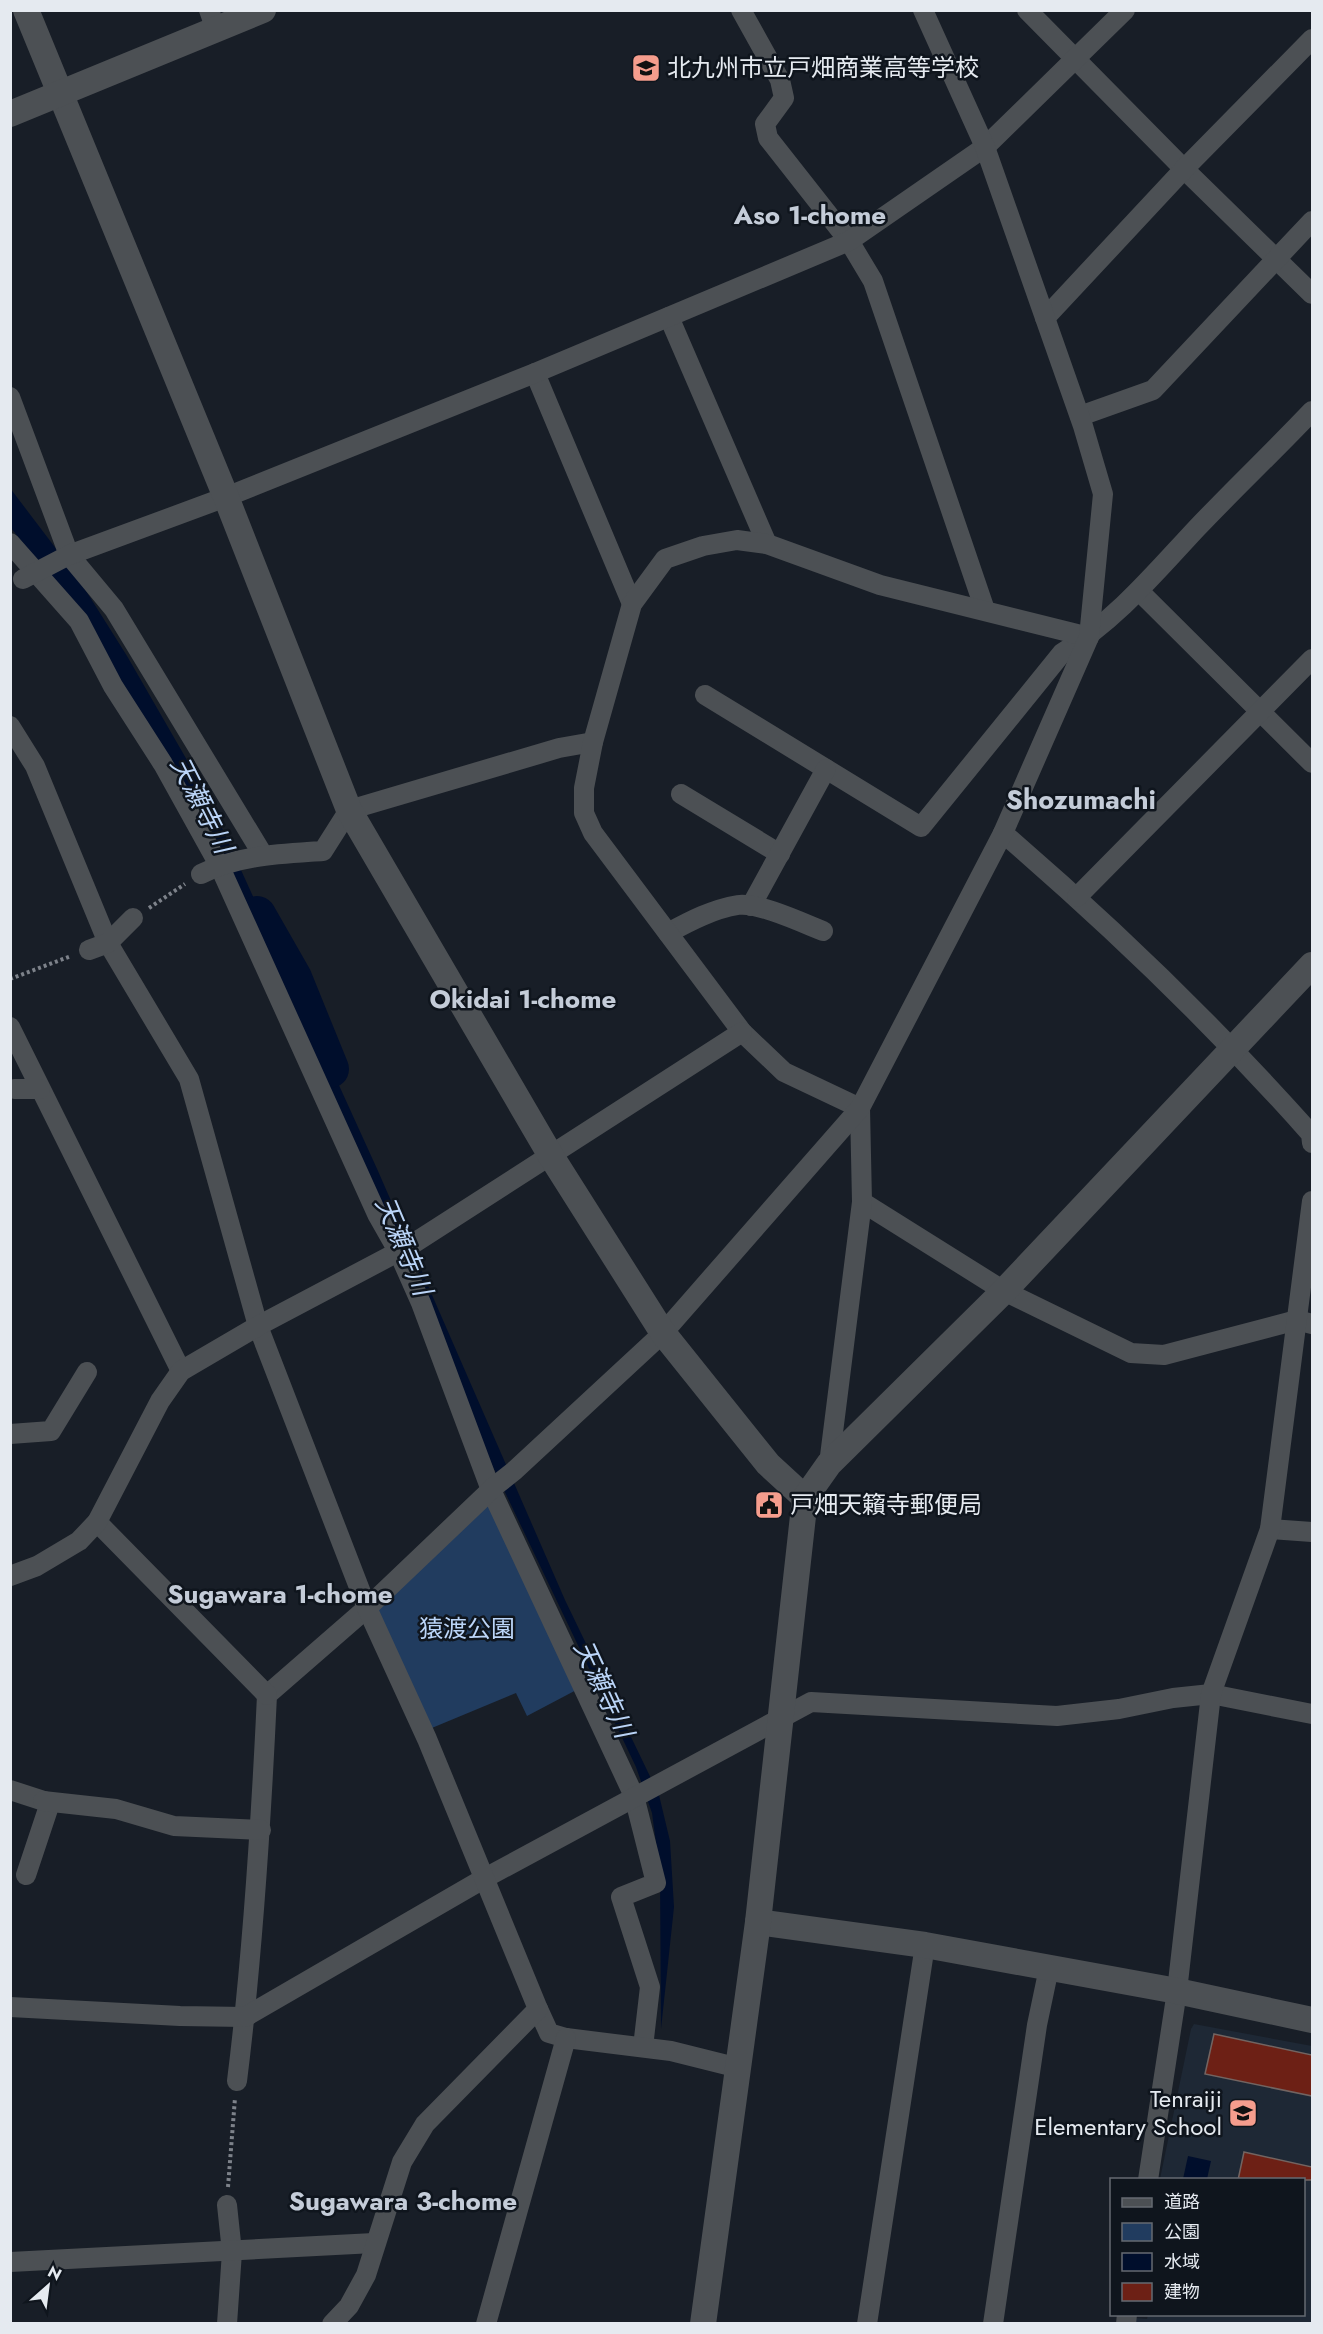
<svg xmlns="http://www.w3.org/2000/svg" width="1323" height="2334" viewBox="0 0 1323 2334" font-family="Jost,'Noto Sans JP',sans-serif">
<rect width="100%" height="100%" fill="#181e27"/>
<polygon fill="#1e2835" points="1194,2024 1312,2046 1312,2323 1135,2324 1136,2318 1147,2319 1148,2315 1304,2314 1304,2180 1160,2179 1191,2029"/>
<polygon fill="#213c5f" points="489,1498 582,1687 527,1716 516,1693 427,1730 372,1610"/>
<g fill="#000e2c">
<polygon points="10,488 76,575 127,656 206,793 378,1171 565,1600 659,1795 670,1841 674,1907 661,2029 660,1873 652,1813 636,1767 493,1467 392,1227 204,825 72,604 11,528"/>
<polygon points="1188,2156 1211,2161 1207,2179 1183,2179"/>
</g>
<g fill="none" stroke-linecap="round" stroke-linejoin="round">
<polyline stroke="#000e2c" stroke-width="38" points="257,915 293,978 330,1069"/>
</g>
<g fill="#6d2015" stroke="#726461" stroke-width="1.5">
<polygon points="1214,2034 1312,2055 1312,2096 1205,2074"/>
<polygon points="1244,2152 1312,2167 1312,2180 1238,2180"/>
</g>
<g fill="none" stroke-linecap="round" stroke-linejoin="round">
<g stroke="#7d828a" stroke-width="4" stroke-dasharray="3 3" stroke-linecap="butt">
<polyline points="149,908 185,884"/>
<polyline points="10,979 71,956"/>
<polyline points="228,2187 235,2098"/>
</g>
<g stroke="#4c5054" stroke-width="20">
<polyline points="209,10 216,30"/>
<polyline points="741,10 780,80 784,98 765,124 768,138 849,241 873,281 985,610"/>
<polyline points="1027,10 1184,169 1312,294"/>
<polyline points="669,317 767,544"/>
<polyline points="1045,318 1184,169 1312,39"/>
<polyline points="535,373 632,604"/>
<polyline points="10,397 69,555 114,609 263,855"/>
<polyline points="1080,416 1153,390 1312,221"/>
<polyline points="10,543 79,621 113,686 163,764 219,865 377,1214 398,1251 421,1303 491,1490 634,1796 656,1883 621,1897 650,1987 643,2047"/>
<polyline points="23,579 69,555 226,497 535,373 849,241 985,147 1125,10"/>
<polyline points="1140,592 1312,763"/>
<path d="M705,695l216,132 141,-174c53,-32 92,-79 134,-124 38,-40 78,-78 116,-118"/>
<path d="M10,726l25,40 73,177 81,136 69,247 109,282 -100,87c-6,129 -14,258 -30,386"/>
<polyline points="681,794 780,854"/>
<path d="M1003,833c108,93 212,193 308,301l1,9"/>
<path d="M201,874c38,-19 80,-20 122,-23l26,-41 210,-62 34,-6"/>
<polyline points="1077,897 1312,659"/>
<polyline points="751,906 826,769"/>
<path d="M668,933c22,-12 45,-24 70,-28 20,-3 65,18 85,26"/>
<polyline points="89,950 108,943 133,918"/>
<polyline points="10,1027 181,1371"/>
<polyline points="14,1089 40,1089"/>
<polyline points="860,1108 784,1072 742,1032 593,833 584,813 584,788 593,742 632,604 665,559 703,546 737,540 767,544 880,585 1089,637"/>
<polyline points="862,1202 1004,1291 1131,1353 1164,1355 1297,1320 1312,1324"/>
<polyline points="10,1434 51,1431 87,1372"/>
<polyline points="829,1464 862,1202 860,1108"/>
<polyline points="97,1522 267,1695"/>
<polyline points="1270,1529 1312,1532"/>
<polyline points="10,1576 37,1566 79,1541 97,1522 160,1401 181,1371 258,1326 411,1245 742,1032"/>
<polyline points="10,1790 50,1803 26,1875"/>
<polyline points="43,1801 116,1809 174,1826 261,1830"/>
<polyline points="10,2007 180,2016 245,2017 485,1878 811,1702 1057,1716 1119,1709 1173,1698 1211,1694 1312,1714"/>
<polyline points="538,2009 549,2033 566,2038 671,2051 739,2068"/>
<polyline points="1148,2180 1177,1991 1211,1694 1270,1529 1312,1201"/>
<polyline points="227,2205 232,2252 227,2324"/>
<polyline points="10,2262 374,2243"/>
<polyline points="332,2324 349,2306 366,2275 402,2162 425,2124 538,2009 427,1739 367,1608 495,1486 514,1471 663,1333 860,1108 1003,833 1089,637 1103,494 1083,426 985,147 923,10"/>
<polyline points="486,2324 566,2038"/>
<polyline points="867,2324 925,1945"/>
<polyline points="993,2324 1037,2025 1049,1968"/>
<polyline points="1126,2324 1127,2314"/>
</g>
<g stroke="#4c5054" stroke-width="26">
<polyline points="26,10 226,497 349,810 551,1156 663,1333 768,1464 805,1498"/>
<polyline points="10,114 263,10"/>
<polyline points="758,1922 925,1945 1177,1991 1312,2020"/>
<polyline points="703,2324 758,1922 805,1498 829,1464 1004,1291 1312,965"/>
</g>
</g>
<defs>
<g id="school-square" transform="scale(1.5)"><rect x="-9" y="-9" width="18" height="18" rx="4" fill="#f59d8d" stroke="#0f151d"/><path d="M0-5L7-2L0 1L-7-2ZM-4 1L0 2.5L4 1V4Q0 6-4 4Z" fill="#111"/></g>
<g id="civic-square" transform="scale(1.5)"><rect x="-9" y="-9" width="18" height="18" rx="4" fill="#f59d8d" stroke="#0f151d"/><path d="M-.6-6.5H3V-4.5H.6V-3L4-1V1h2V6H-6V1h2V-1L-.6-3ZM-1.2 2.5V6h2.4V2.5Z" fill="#111"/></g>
</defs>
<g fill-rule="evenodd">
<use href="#school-square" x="646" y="68"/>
<use href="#civic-square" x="769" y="1505"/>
<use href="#school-square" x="1243" y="2113"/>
</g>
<g text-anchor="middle" stroke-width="5" stroke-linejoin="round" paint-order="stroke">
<g font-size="24" fill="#e5eaf0" stroke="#0f151d" text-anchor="start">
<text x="667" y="76">北九州市立戸畑商業高等学校</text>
<text x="790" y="1513">戸畑天籟寺郵便局</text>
<text x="1222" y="2107" text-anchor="end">Tenraiji<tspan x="1222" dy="28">Elementary School</tspan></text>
</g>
<g font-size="24" fill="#bbd5f8" stroke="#0f151d">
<text x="467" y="1637">猿渡公園</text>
</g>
<g font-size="26" font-weight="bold" fill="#c4ccd8" stroke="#0f151d">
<text x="810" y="224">Aso 1-chome</text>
<text x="523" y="1008">Okidai 1-chome</text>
<text x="280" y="1603">Sugawara 1-chome</text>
<text x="403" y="2210">Sugawara 3-chome</text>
</g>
<g font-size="26" font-style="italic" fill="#bad4f7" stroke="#0f151d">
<text transform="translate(202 805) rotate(63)" y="9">天瀬寺川</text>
<text transform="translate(404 1246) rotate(67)" y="9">天瀬寺川</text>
<text transform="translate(604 1689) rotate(65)" y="9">天瀬寺川</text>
</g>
<g font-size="27" font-weight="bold" fill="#c4ccd8" stroke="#0f151d">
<text x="1081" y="809">Shozumachi</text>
</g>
</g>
<rect width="1323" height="2334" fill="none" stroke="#e5eaf0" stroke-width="24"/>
<rect x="1110" y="2178" width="195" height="138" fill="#0f151d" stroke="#656a71" stroke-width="1.5"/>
<rect x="1122" y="2198" width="30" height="9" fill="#4c5054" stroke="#656a71" stroke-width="1.5"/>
<text x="1164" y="2208" font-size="18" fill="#e5eaf0">道路</text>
<rect x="1122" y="2223" width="30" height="18" fill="#213c5f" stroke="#656a71" stroke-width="1.5"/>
<text x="1164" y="2238" font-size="18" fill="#e5eaf0">公園</text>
<rect x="1122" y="2253" width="30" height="18" fill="#000e2c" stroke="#656a71" stroke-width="1.5"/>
<text x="1164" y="2268" font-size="18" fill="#e5eaf0">水域</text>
<rect x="1122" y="2283" width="30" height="18" fill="#6d2015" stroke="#656a71" stroke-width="1.5"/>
<text x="1164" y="2298" font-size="18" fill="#e5eaf0">建物</text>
<g transform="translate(48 2286) rotate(28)" stroke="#0f151d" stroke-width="4.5" paint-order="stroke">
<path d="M0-4.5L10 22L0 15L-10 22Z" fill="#e5eaf0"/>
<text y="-9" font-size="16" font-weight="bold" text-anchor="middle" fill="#e5eaf0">N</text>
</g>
</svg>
